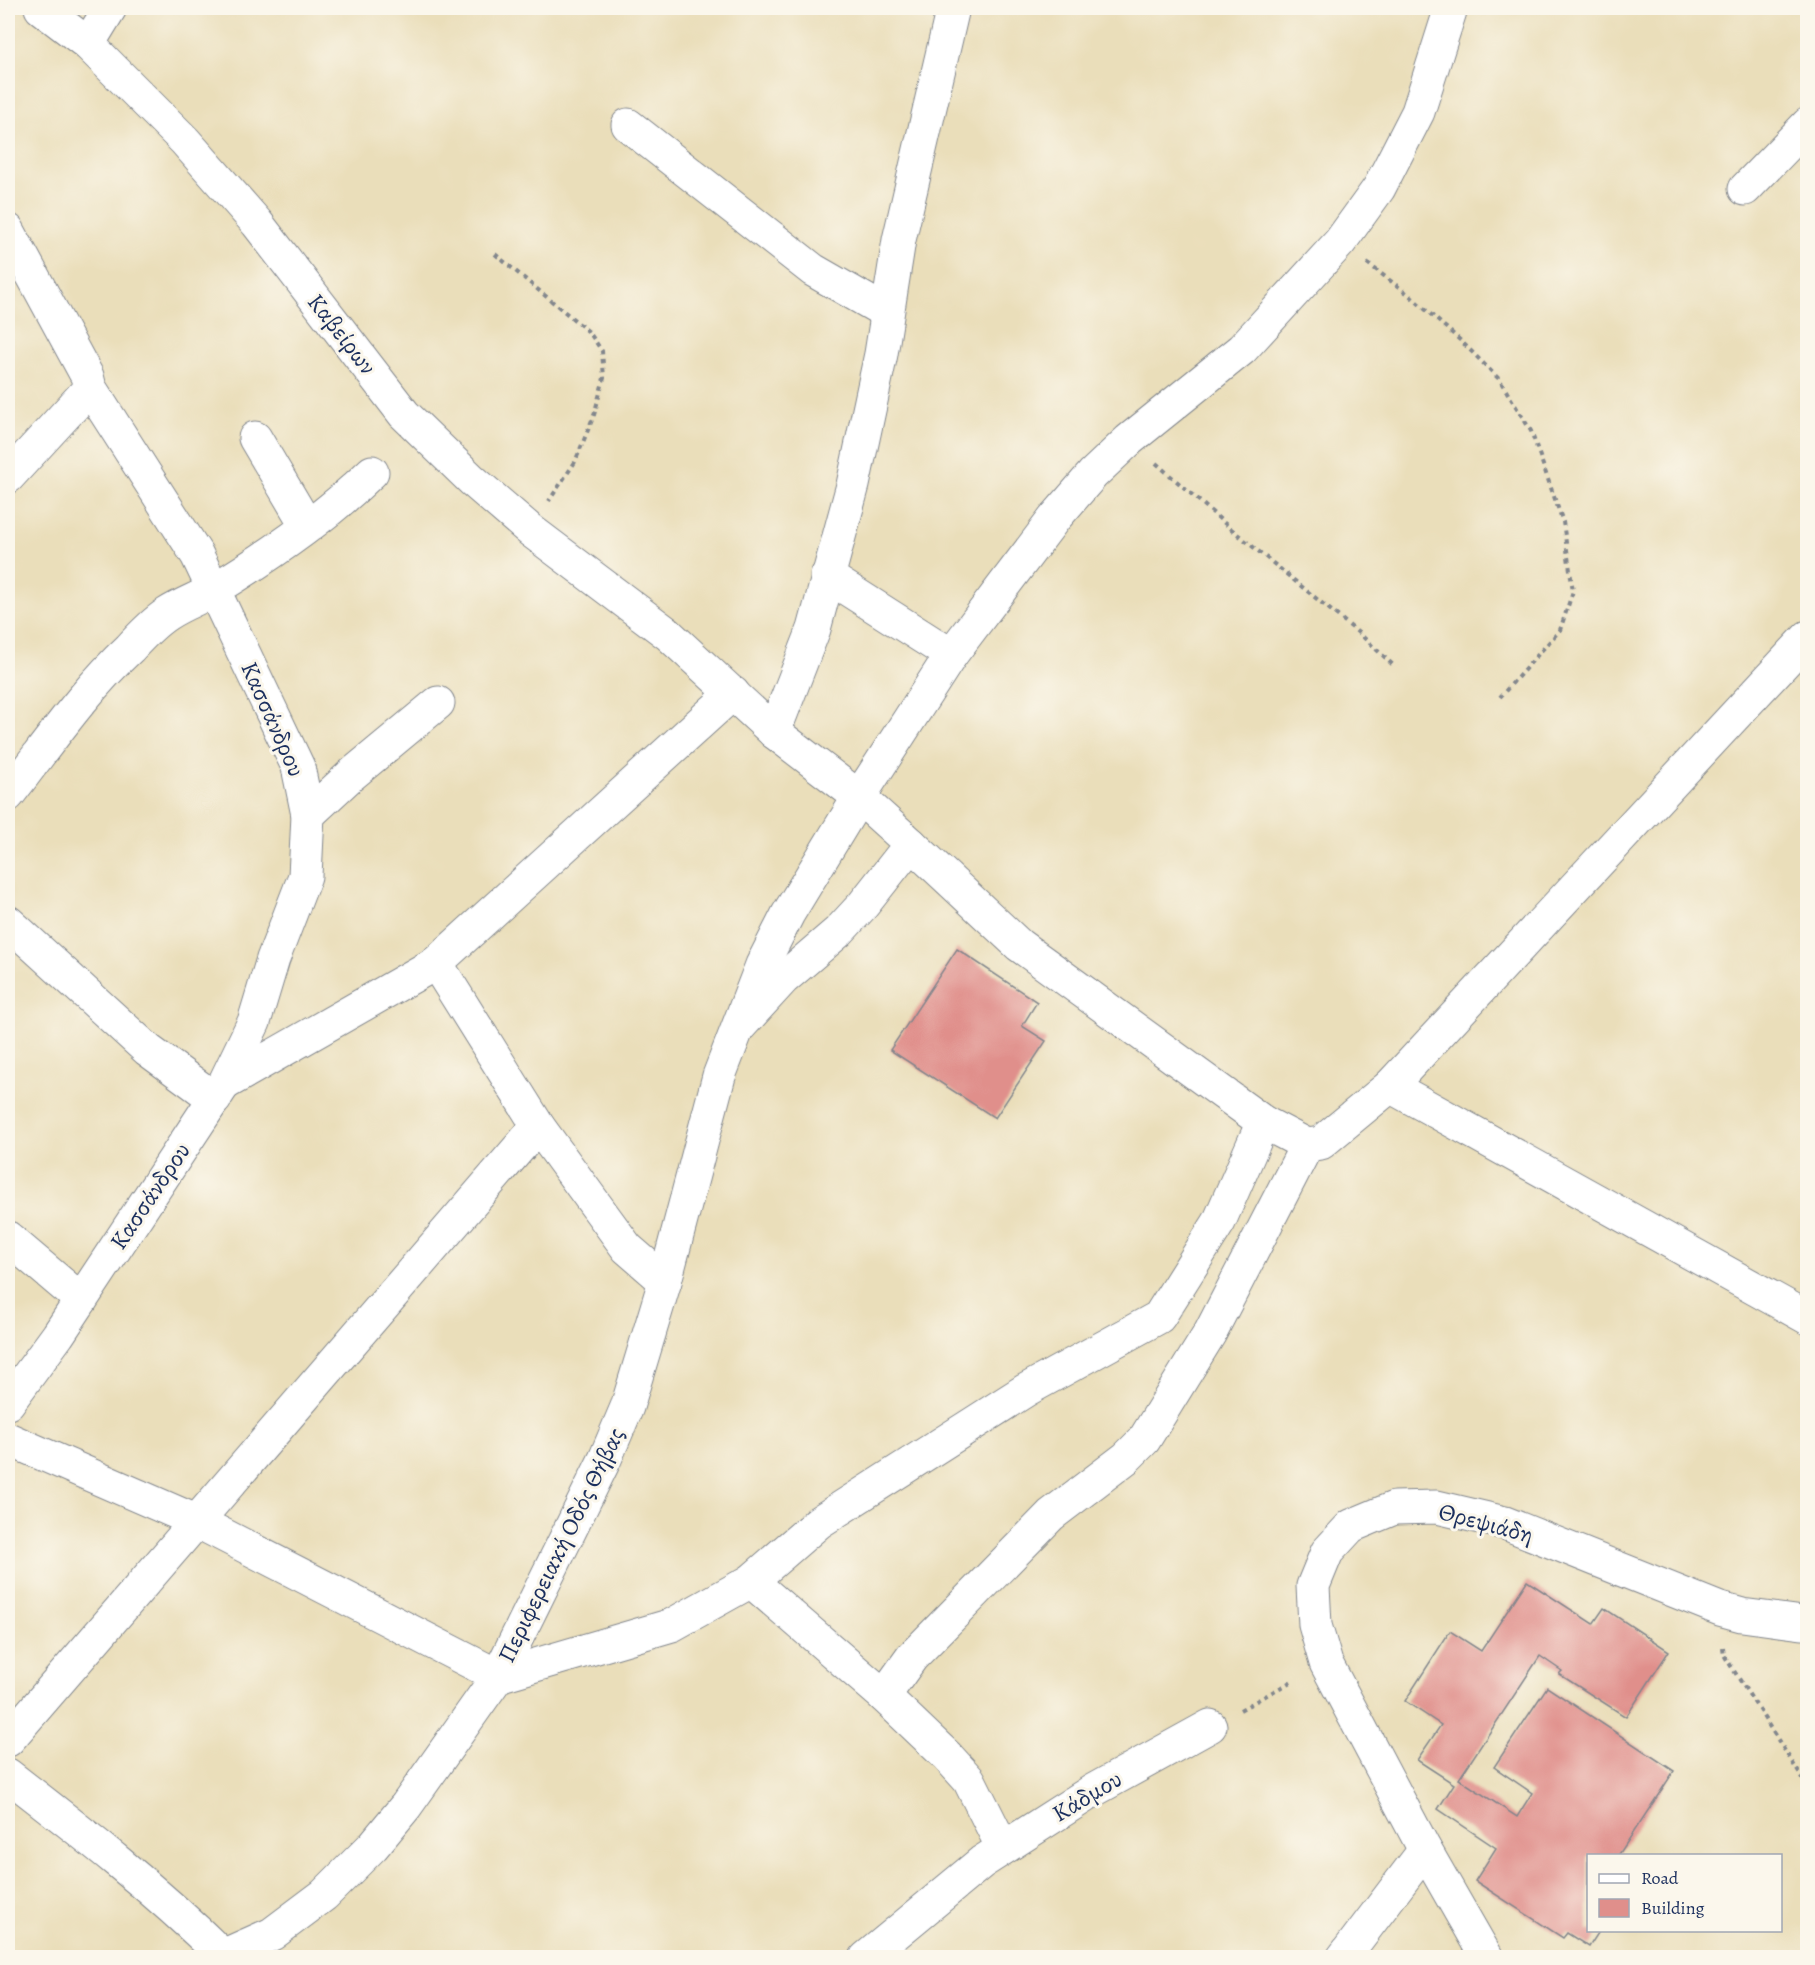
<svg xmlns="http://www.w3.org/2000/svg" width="1815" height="1965" viewBox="0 0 1815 1965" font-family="Alegreya,serif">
<rect width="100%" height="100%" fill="#fbf7ec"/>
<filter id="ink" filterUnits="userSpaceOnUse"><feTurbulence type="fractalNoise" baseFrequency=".0167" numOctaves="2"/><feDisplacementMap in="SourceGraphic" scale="12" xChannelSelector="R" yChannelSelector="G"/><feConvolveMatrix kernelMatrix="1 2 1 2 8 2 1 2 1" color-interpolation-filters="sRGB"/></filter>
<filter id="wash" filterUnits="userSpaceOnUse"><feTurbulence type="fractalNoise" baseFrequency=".008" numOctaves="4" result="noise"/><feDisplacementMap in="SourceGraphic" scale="24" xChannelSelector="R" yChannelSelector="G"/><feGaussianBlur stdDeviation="1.35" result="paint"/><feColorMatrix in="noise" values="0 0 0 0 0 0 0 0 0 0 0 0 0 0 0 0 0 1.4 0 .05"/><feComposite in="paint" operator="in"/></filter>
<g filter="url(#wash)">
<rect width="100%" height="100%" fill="#eadeba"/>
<g id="blocks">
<g fill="#e08f8b">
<polygon points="957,949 1037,1002 1022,1026 1046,1041 995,1118 890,1050"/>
<polygon points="1527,1581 1593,1624 1604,1608 1669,1651 1626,1717 1559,1674 1562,1671 1540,1656 1459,1779 1517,1817 1532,1793 1494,1767 1547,1687 1674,1771 1618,1856 1588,1856 1588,1930 1600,1930 1589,1947 1567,1933 1563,1938 1475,1881 1496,1848 1438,1809 1454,1784 1417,1760 1441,1725 1405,1701 1450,1631 1481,1651"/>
</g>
</g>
</g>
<g filter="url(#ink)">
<use href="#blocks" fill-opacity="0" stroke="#82868c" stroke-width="1.5"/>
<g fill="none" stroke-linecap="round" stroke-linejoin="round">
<g stroke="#82868c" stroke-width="35">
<g id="minor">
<polyline points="88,44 110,8"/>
<polyline points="628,125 813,270 886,312"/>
<polyline points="1745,189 1808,124"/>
<polyline points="8,230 87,376 90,388 197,555 298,767 308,815 305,876 273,959 254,1022 224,1084 58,1335 8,1403"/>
<polyline points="255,438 307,526"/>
<polyline points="8,477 90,388"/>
<polyline points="827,576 951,655"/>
<polyline points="774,732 814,629 853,485 881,354 899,240 953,8"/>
<path d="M8,795c40,-51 75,-103 122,-147 11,-12 23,-25 37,-34 15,-10 33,-16 48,-25 56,-34 111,-72 157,-117"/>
<polyline points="859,797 951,655 1054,519 1093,474 1129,440 1242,349 1340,242 1379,188 1418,112 1451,8"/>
<polyline points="308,815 350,776 438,703"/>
<polyline points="911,844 1019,945 1263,1122 1307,1145 1321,1143 1390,1086 1808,637"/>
<polyline points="8,922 148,1050 215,1099"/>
<polyline points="436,963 538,1126 627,1248 665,1281"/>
<polyline points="224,1084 436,963 733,693"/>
<polyline points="1390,1086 1808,1318"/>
<polyline points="8,1238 81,1300"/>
<polyline points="8,1439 196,1521 498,1676 672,1625 751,1581 819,1522 1026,1390 1159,1317 1219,1222 1263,1122"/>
<polyline points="751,1581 884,1696 948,1757 969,1780 1003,1848"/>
<polyline points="884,1696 912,1657 1051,1515 1126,1458 1144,1440 1210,1333 1307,1145"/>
<polyline points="8,1740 538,1126"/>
<path d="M8,1775c75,58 146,113 214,180"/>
<polyline points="866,1958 982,1862 1094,1790 1210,1726"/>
<polyline points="1343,1958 1425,1850"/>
</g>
</g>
<g stroke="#82868c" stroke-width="35">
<g id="major">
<polyline points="41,8 88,44 185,141 257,223 404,414 472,480 530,530 668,634 774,732 859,797 911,844 863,905 839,931 783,979 739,1027"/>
<polyline points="218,1958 272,1934 324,1895 373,1846 406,1806 498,1676 605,1459 627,1407 665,1281 719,1076 762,965 788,914 859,797"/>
<polyline points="1487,1958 1425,1850 1326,1663 1315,1625 1313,1586 1327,1552 1351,1526 1394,1508 1437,1507 1505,1523 1720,1609 1742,1615 1802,1623 1808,1621"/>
</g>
</g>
<g stroke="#82868c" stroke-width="4" stroke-dasharray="4.5 4.5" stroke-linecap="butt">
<polyline points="495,254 589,332 602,351 604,378 594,415 575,462 549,501"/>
<polyline points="1367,263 1408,294 1462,342 1499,379 1531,431 1563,522 1573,591 1560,630 1500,697"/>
<polyline points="1156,463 1230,528 1361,635 1393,665"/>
<polyline points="1723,1647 1724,1655 1808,1787"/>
<polyline points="1240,1710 1294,1680"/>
</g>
<use href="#minor" stroke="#fff" stroke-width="33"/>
<use href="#major" stroke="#fff" stroke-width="33"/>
</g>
</g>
<g text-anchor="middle" stroke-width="6" stroke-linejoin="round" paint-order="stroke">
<g font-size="24" fill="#1b2f5e" stroke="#fbf7ec">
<text transform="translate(342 334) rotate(52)" y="8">Καβείρων</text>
<text transform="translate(273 719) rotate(66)" y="8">Κασσάνδρου</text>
<text transform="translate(150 1196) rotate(-56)" y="8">Κασσάνδρου</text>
<text transform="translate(1486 1523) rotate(15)" y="8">Θρεψιάδη</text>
<text transform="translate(561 1545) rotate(-64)" y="8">Περιφερειακή Οδός Θήβας</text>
<text transform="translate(1087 1796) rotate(-31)" y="8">Κάδμου</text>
</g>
</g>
<rect width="1815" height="1965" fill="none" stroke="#fbf7ec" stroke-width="30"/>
<rect x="1587" y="1854" width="195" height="78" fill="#fbf7ec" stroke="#a1a7b3" stroke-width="1.5"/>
<rect x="1599" y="1874" width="30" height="9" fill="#ffffff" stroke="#a1a7b3" stroke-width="1.5"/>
<text x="1641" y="1884" font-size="18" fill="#1b2f5e">Road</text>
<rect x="1599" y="1899" width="30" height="18" fill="#e08f8b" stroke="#a1a7b3" stroke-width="1.5"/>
<text x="1641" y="1914" font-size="18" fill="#1b2f5e">Building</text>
</svg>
